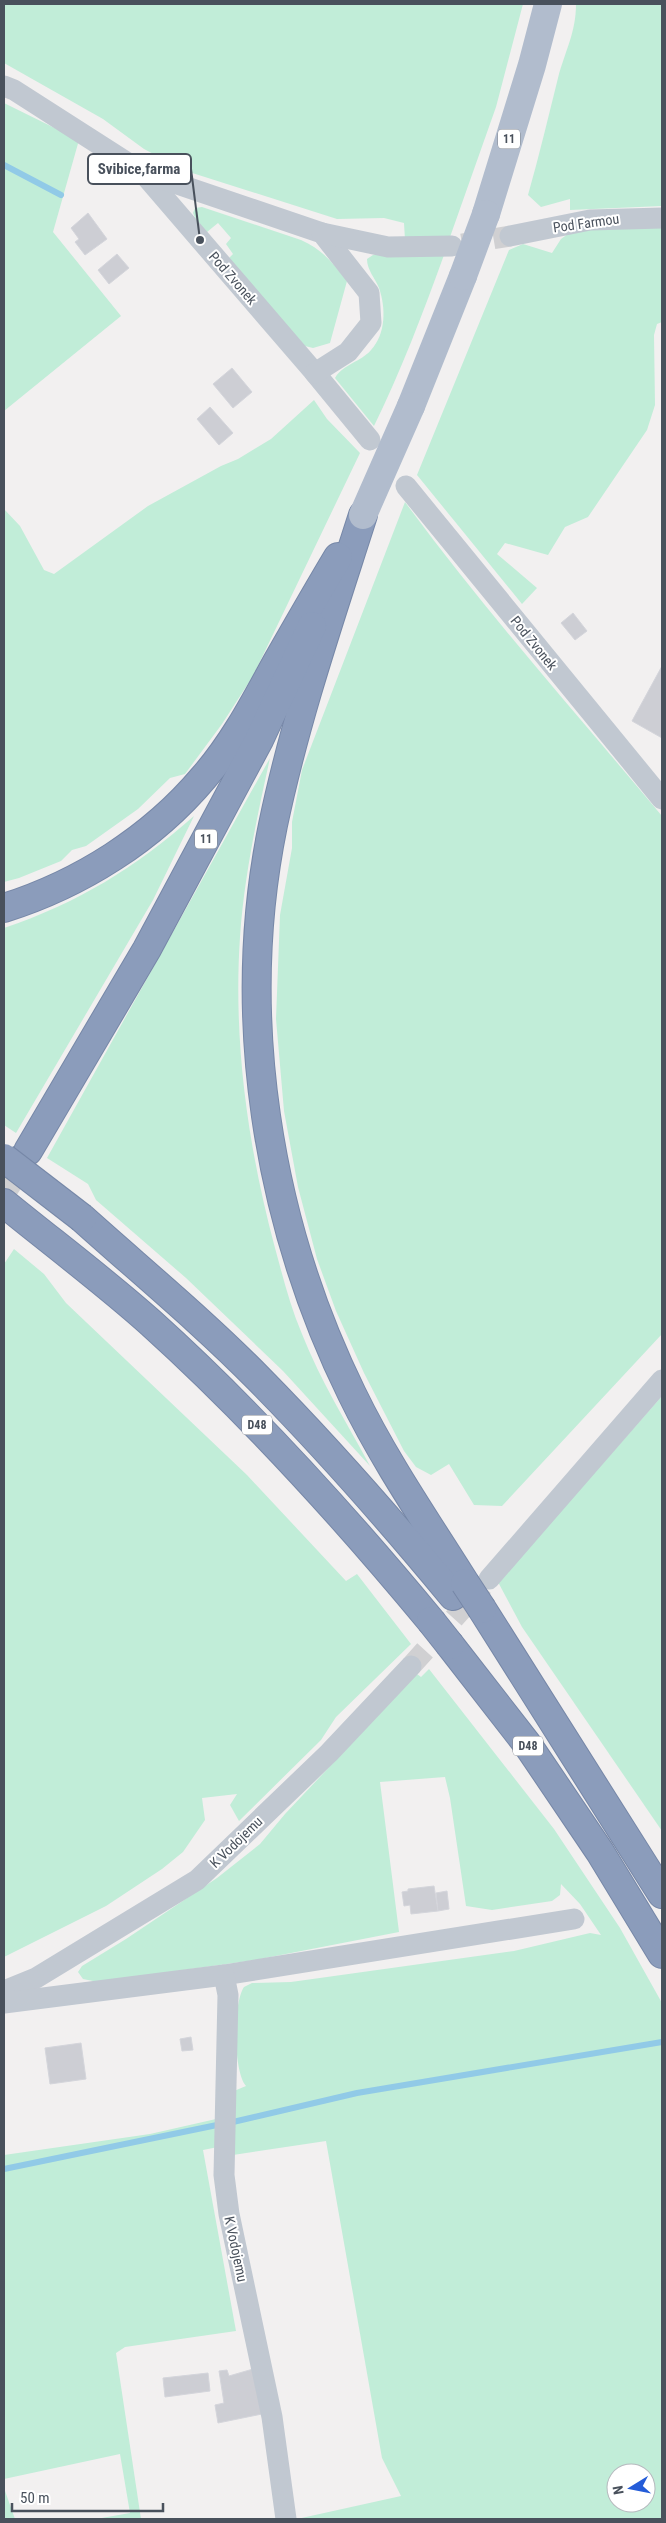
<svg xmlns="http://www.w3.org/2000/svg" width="666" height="2523" viewBox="0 0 666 2523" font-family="'Roboto Condensed',sans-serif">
<rect width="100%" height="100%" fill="#f2f0f0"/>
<g fill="#c1edd8" fill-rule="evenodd">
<polygon points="4,4 523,4 496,107 450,237 405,240 404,223 384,218 337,219 186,171 144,149 103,119 4,63"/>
<path d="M576,4h86v202l-92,4v-11l-29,8 -13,-12c11,-39 20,-77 30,-117 7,-27 18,-45 18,-74z"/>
<polygon points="4,103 79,140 53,232 121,316 4,411"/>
<path d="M202,207l99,33c21,9 32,23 46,41l-17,62 -17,5 -8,-2 -77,-87 5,-5 -7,-10 5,-6 -13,-15 -11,9 -10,-10 -4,-9 2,-5z"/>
<polygon points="662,226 662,322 657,324 654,335 655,405 647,430 588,517 565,527 548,555 505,543 497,554 537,588 522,604 417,475 509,250 523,244 552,253 561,239 572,231"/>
<path d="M373,255h71c-21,58 -43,116 -70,171l-39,-48c8,-14 26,-16 36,-28 15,-16 15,-42 8,-62 -4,-10 -12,-18 -12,-29z"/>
<polygon points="314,400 327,419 360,453 253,676 222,724 185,774 170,778 138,809 86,846 72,850 61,861 19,878 4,882 4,509 20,526 44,570 54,574 148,506 221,466 238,459 271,439"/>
<path d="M405,502c80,109 170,210 257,314v518l-160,172 -28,-1 -25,-41 -18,11 -15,-8 -12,-16 -40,-78 -28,-62 -19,-52 -19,-72 -14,-76 -8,-92 4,-104 12,-67v-26l10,-52z"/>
<path d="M270,758c-13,59 -26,119 -30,179 -7,105 8,210 35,311 8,29 15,58 27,86 18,46 45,89 68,132l-87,-95 -97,-93 -90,-78 -8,-16 -41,-26z"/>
<path d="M194,816l-41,84 -137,233 -12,-8v-197c74,-25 131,-60 190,-112z"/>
<polygon points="14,1249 44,1274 66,1303 247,1475 346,1581 357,1574 411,1644 336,1717 321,1740 239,1821 230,1805 237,1794 202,1798 205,1820 183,1852 162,1869 106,1906 4,1957 4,1264"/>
<polygon points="662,1396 662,1831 522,1627 498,1582"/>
<path d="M429,1669l125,160 66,99 42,75v516h-365l104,-23 -19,-38 -56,-317 -93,14 1,-64 12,-5c-13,-15 -13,-83 -2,-99l8,-4 39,-1 223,-31 76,-18 11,2 -21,-31 -19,-20 -1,11 -8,6 -60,9 -26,-4 -16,-108 -5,-21 -65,5 19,150 -144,28 -157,22 -15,-3 -5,-7 4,-6 44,-27 91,-61 43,-34 25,-30 132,-140 4,3zM616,2473h30v30h-30z"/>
<polygon points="216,2119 218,2147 203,2150 236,2331 125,2347 116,2353 141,2519 96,2519 130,2513 120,2454 4,2479 4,2155 150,2134"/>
<polygon points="4,2488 15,2519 4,2519"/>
</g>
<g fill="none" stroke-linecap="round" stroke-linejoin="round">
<g stroke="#91cae7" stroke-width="6">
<polyline points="4,165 61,195"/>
<polyline points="233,2122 357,2093 662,2042"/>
<polyline points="4,2169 217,2125"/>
</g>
</g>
<g fill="#cdced4" stroke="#d4d5db">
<polygon points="88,213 107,239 85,255 75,242 79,239 71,228"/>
<polygon points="117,254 129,268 109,284 98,270"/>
<polygon points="232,368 252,392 233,408 213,384"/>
<polygon points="210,407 233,433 219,445 197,419"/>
<polygon points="573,613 587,631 575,640 561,623"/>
<polygon points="662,666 662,738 632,721"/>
<polygon points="434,1886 438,1911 411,1914 410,1905 404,1906 402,1892 408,1891 408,1889"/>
<polygon points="447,1891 449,1909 438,1911 436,1893"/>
<polygon points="191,2037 193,2050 182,2051 180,2039"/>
<polygon points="81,2043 86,2079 50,2084 45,2048"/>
<polygon points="253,2369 262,2414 218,2423 215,2405 224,2403 219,2371 227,2370 229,2376"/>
<polygon points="208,2373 210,2391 165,2397 163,2378"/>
</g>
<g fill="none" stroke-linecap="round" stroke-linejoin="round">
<g stroke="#d0d0d2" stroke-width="21" stroke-dasharray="21 11" stroke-linecap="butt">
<polyline points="462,244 510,236"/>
<polyline points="411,1666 483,1586"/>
</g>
<polyline stroke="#d0d0d2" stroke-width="28" stroke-dasharray="28 14" stroke-linecap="butt" points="4,1189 28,1151"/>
<g stroke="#7687a7" stroke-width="30">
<g id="highway">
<path d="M363,515c-33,103 -68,205 -90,310 -39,190 -6,396 79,569 32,66 74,127 113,189"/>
<path d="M4,908c76,-24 148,-69 200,-131 30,-34 51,-75 73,-115 20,-35 40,-70 61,-105"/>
<polyline points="28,1151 147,949 259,740 312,626"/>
<path d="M4,1203c49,40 100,78 147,120 102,92 193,193 280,298"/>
<path d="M82,1218c59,53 121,104 177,161 68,69 132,142 194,217"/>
<polyline points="482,1609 662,1894"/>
<polyline points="450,1645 527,1744 600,1852 662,1954"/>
</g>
</g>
<g stroke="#c1c8d1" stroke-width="21">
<polyline points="4,86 14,90 142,172 315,373 370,440"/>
<polyline points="142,172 322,233 369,293 371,323 348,352 315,373"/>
<polyline points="322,233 388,247 452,246"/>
<polyline points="510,236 590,220 662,218"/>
<polyline points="406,486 662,799"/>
<polyline points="489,1579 662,1380"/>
<polyline points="224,1975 574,1919"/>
<polyline points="4,1991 36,1978 197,1880 329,1753 411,1666"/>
<polyline points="4,2003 224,1975 228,1995 224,2175 229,2214 272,2417 286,2519"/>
</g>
<g stroke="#b1bccd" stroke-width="28">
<polyline points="486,214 532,65 548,4"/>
<polyline points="411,406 463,276"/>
</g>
<use href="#highway" stroke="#8b9cbb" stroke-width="28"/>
<g stroke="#7687a7" stroke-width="30" stroke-linecap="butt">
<g id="highway-bridge">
<polyline points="4,1158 82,1218"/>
<polyline points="465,1583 482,1609"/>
<polyline points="431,1621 450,1645"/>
</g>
</g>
<g stroke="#b1bccd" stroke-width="28">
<polyline points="463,276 486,214"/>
<polyline points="363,515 411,406"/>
</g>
<use href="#highway-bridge" stroke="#8b9cbb" stroke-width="28"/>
</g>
<g text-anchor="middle" stroke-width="4" stroke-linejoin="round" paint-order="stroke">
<g fill="#fff" stroke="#80858d" stroke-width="1">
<rect x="498" y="129.5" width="22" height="19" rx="4"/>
<rect x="195" y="829.5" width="22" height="19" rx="4"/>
<rect x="242" y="1415.5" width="30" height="19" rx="4"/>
<rect x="513" y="1736.5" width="30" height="19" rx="4"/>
</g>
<g font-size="12" font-weight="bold" fill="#49515c">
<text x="509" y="143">11</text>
<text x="206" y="843">11</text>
<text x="257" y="1429">D48</text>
<text x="528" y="1750">D48</text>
</g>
<g font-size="14" fill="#49515c" stroke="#fff">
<text transform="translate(586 223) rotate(-8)" y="5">Pod Farmou</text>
<text transform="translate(233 278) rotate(49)" y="5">Pod Zvonek</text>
<text transform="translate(534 643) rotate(51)" y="5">Pod Zvonek</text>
<text transform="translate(236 1842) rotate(-44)" y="5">K Vodojemu</text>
<text transform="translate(236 2249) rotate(78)" y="5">K Vodojemu</text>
</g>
</g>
<path fill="none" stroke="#49515c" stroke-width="2" d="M200 240L191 169"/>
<circle fill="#49515c" stroke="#fff" stroke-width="2" cx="200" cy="240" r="5"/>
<rect fill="#fff" stroke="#49515c" stroke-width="2" x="88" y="154" width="103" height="30" rx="5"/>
<g font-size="15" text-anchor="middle" font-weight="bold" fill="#49515c">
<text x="139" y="174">Svibice,farma</text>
</g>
<rect width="666" height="2523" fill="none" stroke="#49515c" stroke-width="10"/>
<g transform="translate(631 2488) rotate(260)"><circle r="24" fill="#ffffff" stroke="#b6b9be"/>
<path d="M0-4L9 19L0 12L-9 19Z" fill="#245cd8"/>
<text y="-8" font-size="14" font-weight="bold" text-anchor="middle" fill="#49515c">N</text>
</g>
<path d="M12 2503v8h151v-8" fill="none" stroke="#49515c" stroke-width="2.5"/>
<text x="20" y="2503" font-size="15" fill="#49515c" stroke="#ffffff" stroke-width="4" paint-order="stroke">50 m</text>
</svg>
